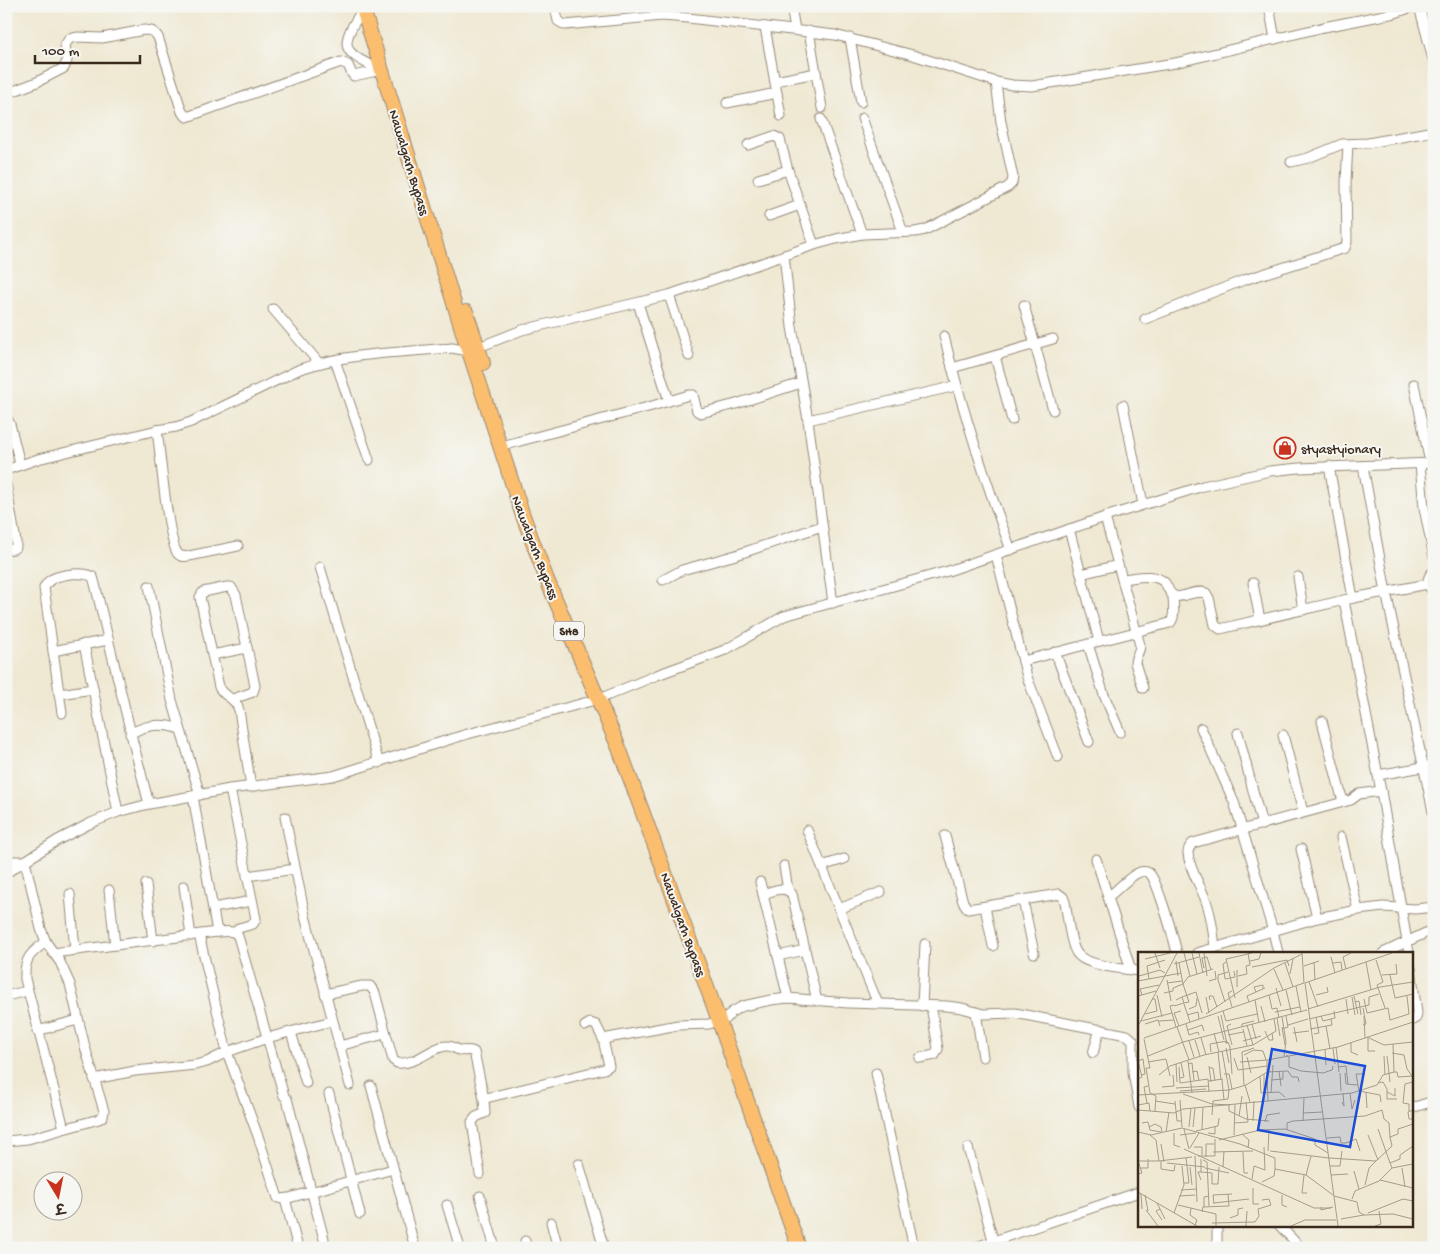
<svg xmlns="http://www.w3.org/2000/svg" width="1440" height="1254" viewBox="0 0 1440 1254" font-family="'Gochi Hand','Playpen Sans Deva',sans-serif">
<rect width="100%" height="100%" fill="#f6f6f2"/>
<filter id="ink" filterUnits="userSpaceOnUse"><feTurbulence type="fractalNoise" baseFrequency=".02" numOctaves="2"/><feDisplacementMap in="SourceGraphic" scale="10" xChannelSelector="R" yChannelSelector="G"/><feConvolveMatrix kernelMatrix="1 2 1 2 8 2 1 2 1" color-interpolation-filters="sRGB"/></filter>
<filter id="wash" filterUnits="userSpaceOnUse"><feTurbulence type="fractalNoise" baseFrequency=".0096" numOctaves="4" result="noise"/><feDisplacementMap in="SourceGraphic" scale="20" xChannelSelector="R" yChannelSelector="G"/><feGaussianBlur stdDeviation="1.12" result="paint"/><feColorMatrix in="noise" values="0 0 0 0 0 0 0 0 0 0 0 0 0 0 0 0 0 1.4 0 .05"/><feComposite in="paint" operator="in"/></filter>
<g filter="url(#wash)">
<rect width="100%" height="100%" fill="#efe8d2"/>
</g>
<g filter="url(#ink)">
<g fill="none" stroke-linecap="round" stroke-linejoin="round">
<g stroke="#958978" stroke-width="11">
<g id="street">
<polyline points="555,6 558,21 565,25 662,16 688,18 835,35 913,55 996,82 1012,85 1032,86 1175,63 1324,27 1395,13 1415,6"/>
<polyline points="791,6 795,30"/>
<polyline points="1269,6 1275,39"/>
<polyline points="1419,6 1434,63"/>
<path d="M363,9c-25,38 -22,43 18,61"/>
<polyline points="765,27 781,116"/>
<polyline points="809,31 822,108"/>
<polyline points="850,38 861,102"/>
<polyline points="775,81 816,73"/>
<path d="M6,94l31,-12 27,-14 3,-7 -2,-16 4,-6 8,-2 25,1 42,-8c7,0 10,1 14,7l24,75 5,5 154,-55 7,3 4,9 2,2 27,-6"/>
<polyline points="727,103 777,93"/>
<polyline points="862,118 903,232"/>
<polyline points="821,119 862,234"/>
<polyline points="748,145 774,136 780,139 788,170 814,245"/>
<polyline points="1291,162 1308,158 1342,144 1368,143 1434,131"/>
<polyline points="758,179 788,170"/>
<polyline points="769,216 800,205"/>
<polyline points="784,255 792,327 808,420 833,603"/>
<polyline points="669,295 689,356"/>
<polyline points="638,303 669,401"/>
<polyline points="1024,305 1053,410"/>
<polyline points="273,309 319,363"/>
<polyline points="1145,319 1244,280 1345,248 1347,242 1346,182 1348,144"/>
<path d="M944,336c18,73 41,144 67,214"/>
<polyline points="995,356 1012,420"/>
<polyline points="335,360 369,460"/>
<polyline points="952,368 1053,339"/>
<polyline points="1414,384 1430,463"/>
<polyline points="1123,405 1143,504"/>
<polyline points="6,417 10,424 20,464"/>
<polyline points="808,420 956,386"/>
<path d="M157,430c3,20 11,114 21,124 3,3 7,3 11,2l49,-10"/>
<polyline points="509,444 652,406 689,395 693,395 697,411 701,413 736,404 801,383"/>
<polyline points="1420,464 1424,508 1434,557"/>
<polyline points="1329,466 1353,598"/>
<polyline points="1363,466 1386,592 1434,816"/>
<path d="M6,470l32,-11 119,-29 19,-3 15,-5 109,-53c49,-16 102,-17 152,-21l17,3 53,-21 147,-35 145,-50 22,-6 26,-5 53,-2 10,-2 83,-43 4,-4 1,-6 -12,-55 -5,-40"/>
<polyline points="6,484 16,542 16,547 13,549 6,550"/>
<path d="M1105,517l35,128c0,8 -5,11 -5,18l8,25"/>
<polyline points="1069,529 1099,641"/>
<polyline points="996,555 1027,677 1058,757"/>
<polyline points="320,567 379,763"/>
<path d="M1434,571c-8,6 -8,15 0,21"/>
<polyline points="1081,574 1118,565"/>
<polyline points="1298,577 1303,610"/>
<path d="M1122,579c13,-1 32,-7 43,4 3,4 4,11 9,13 9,3 20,-7 32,-3l3,5 6,27 5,4 133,-31 75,-14"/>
<polyline points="663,580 682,570 736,555 822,526"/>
<polyline points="1253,583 1260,620"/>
<polyline points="149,586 172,700 200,795"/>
<polyline points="1344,600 1381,791 1409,953"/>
<polyline points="84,644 118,812"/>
<polyline points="1088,644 1104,695 1120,732"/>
<polyline points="53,651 108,640"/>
<polyline points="1055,652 1089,742"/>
<polyline points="212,655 247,648"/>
<path d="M1023,661l147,-38c6,-6 3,-19 3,-28"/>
<polyline points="59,694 93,689"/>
<path d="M233,699l20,-7 2,-6 -19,-91 -5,-8h-4l-24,5 -3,5 19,90c6,11 16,10 20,23l12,77"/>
<path d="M62,713l-18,-125c2,-4 4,-7 8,-9 10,-5 32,-8 41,-2l2,7 38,158 16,62"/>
<polyline points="1322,721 1343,802"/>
<polyline points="1201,728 1234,802 1273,931 1278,953"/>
<polyline points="1238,733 1262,825"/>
<path d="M130,734c16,-10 33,-11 50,-5"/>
<polyline points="1283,735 1303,812"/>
<polyline points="1378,775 1434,765"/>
<polyline points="230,789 256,919 253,924 239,928 236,932"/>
<polyline points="193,796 217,932"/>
<polyline points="285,817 305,916 350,1085"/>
<polyline points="807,830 878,1004"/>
<path d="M945,836l18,66 5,7 91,-15 4,3 2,5c3,14 4,38 11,50 7,14 48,17 63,19"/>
<polyline points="1341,837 1358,910"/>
<polyline points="1301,849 1317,918"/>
<polyline points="1096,859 1131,970"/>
<polyline points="6,861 25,861 41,929 46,942 60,962 70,984 85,1047 104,1111 103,1116 99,1119 28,1139 6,1141"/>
<polyline points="784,866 788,890"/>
<polyline points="822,866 844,859"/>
<polyline points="6,873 58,840 91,823 118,812 149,804 230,789 333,776 464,735 599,699 657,675 725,650 784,616 948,571 1105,517 1203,486 1270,471 1299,468 1434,463"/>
<polyline points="247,876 295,869"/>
<polyline points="760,882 788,998"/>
<polyline points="146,884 153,941"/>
<polyline points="184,886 191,936"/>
<polyline points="109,890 115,945"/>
<polyline points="70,894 75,950"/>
<path d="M763,894c10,-3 21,-9 29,0l25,107"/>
<path d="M1108,897c7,-5 23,-22 30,-24 3,-2 8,-2 11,0 8,5 25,67 28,80"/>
<polyline points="1023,900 1034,953"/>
<polyline points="985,907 993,946"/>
<polyline points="213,908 252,901"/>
<polyline points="839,909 881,892"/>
<polyline points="199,935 227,1052 259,1139 278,1198 282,1199 289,1198 393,1169"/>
<path d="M46,942c-16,11 -22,17 -21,37l39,149"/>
<path d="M1215,947c-2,-15 -3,-31 -9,-46 -5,-15 -17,-32 -18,-48 0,-5 2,-7 5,-10l158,-43 8,-6 22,-3"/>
<path d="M53,953l164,-21c8,0 16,-3 21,4l46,160"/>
<polyline points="1197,953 1317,918 1358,910 1383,907 1415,909 1434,907"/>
<polyline points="1383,953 1434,929"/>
<polyline points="778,956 805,950"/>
<polyline points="1411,969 1417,1013 1416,1018 1411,1021"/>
<path d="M325,994l37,-8h8l5,7 18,67 4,3c21,2 36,-18 51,-17 5,0 7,3 11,4 5,2 10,-1 15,2l10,47"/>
<polyline points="6,996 27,991"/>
<polyline points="922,1006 925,944"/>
<polyline points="976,1012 983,1057"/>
<polyline points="585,1026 590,1023 596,1025 604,1041"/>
<polyline points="37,1031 78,1020"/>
<polyline points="291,1032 306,1083"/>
<polyline points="339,1046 385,1034"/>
<polyline points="1093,1053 1100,1029"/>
<polyline points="920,1058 935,1055 938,1049 931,1006"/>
<polyline points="876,1073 914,1248"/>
<polyline points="94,1079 135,1071 195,1065 207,1062 227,1052 267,1038 332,1021"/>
<polyline points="371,1086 415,1248"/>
<polyline points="329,1094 360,1214"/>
<polyline points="287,1099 324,1239"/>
<polyline points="1411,1108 1434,1101"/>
<polyline points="968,1148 993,1240"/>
<polyline points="579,1164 604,1248"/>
<polyline points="480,1174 472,1122 476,1117 485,1113 484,1100 486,1098 604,1069 609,1066 604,1044 604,1041 608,1038 678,1025 709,1024 726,1019 732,1012 743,1006 771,1000 788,998 848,1003 947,1006 962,1008 983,1014 1015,1013 1127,1035 1133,1040 1133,1073 1139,1107"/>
<polyline points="480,1196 495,1248"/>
<polyline points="285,1199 298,1248"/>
<polyline points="447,1205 460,1248"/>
<polyline points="551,1222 558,1248"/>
<polyline points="1217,1225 1217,1248"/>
<polyline points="1279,1225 1301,1248"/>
<polyline points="525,1241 527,1248"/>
<polyline points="973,1248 1139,1192"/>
</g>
</g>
<g stroke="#958978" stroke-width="16">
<g id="primary">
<polyline points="362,6 465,339 522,513 547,580 619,748 713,1004 799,1248"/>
<polyline points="466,312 483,363"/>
</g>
</g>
<use href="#street" stroke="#fff" stroke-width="9"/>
<use href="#primary" stroke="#fbbd6e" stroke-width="14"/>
</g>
</g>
<defs>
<g id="shop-ring" transform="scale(1.125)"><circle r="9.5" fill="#f6f6f2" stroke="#c8321e" stroke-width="1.5"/><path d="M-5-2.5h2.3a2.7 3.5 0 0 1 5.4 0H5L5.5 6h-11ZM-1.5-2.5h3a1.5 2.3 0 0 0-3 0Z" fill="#c8321e"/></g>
</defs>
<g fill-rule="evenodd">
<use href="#shop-ring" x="1285" y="448"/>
</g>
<g text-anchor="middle" stroke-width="4" stroke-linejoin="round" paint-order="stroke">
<rect fill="#f6f6f2" stroke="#73675e" stroke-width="1" x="554" y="621.5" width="30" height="19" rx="4"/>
<g font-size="12" font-weight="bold" fill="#3b2a1e">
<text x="569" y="635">SH8</text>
</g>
<g font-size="14" fill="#3b2a1e" stroke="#f6f6f2">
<text transform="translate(410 162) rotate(73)" y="5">Nawalgarh Bypass</text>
<text transform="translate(536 547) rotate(69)" y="5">Nawalgarh Bypass</text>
<text transform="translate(684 924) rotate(70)" y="5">Nawalgarh Bypass</text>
</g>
<g font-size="14" fill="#3b2a1e" stroke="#f6f6f2" text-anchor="start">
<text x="1301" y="453">styastyionary</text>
</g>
</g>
<g transform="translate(1138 952)">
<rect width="275" height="275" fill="#efe8d2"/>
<path fill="none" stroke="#a79c8a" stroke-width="1" d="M17,1l5,15M46,1l6,23M54,1l5,21M61,1l4,20M66,1l3,23M164,1l2,30M193,5l4,16M7,7l25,-6M238,8l7,22 -6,3 8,23M38,9l2,15M112,9l9,-2 2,-6M88,10l-3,2 2,15 10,-2 -1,-6M176,10l1,18M228,10l5,28M41,11l4,21M147,11l8,24M195,11l8,-1 1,8M36,12l25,-7M166,14l15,-5M114,15l35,-7 2,6M66,16l-2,-10 5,-1 4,13M136,17l9,21M208,17l-3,-12 8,-4M99,18v17M152,22l3,-15M244,23l15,-1 -1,-10M252,23l5,23 18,-4M1,24l21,-6 5,3M100,24l9,-2 -1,-8 4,-1 -2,-12M11,27l-2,-13 18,-6M29,28l4,21M0,29l43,-8M71,29l7,-2 -1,-8M171,30l9,25M29,31l15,-2M167,31l33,243M167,31l87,-30M45,32l6,18 -5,1M158,34l5,26M138,36l5,18M148,38l6,25M118,40l-2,-5 9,-2v4M26,41l9,-2v-3l10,-4 5,-7 25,-8M4,43l-2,-6 19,-4M19,43l5,22M131,43l3,14 5,-1 2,10M178,43l12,-3 -1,-5M0,44l18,-5M216,44l4,18M44,45l14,-5 6,21M68,45l3,16M214,45l3,18M97,46l-9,-39 26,-6M208,47l2,15M226,47l3,14 21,-5 2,12 19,-6 -2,-18M72,48l-1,-4h4l4,11M117,48l4,23M87,50l-7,-22v-5l10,-3M111,50l-2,-6 18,-8M217,50l4,-1 2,14M46,52l6,18M36,53l-4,1 6,21M36,54l10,-3 -2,-6 -6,3M123,54l4,16M94,55l-4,-14 4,-2M225,56l3,16 -3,1M51,57l7,-3 1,-8M170,57l72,-22 33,-5M85,59l3,10 31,-7M137,60l25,-5M7,62l12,-3 -2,-12h-3M68,62l68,-46 28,-14M49,63l11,-3 1,7M83,63l6,29M80,64l6,24M183,64l2,5 12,-3 -1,-7M226,64l1,22M144,65l4,25 -2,14M139,66l3,18M171,67l60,-14v-8l10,-3M3,69l31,-8M21,69l15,-1M7,72l13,-4 2,6M48,72l3,11 9,-3 1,3M93,72l-4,2 5,19M114,72l4,15M109,73l6,20M150,73l20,-6M0,74l39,-73M41,74l-5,-13 7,-2M188,74l4,23M39,75l12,33M104,75v-3l12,-3M144,75l3,18M156,75l3,15M105,77l4,17M144,77l6,-2 -2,-11M172,77l22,-4 -1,-6M50,78l14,-5 2,6M127,79l4,9h4l-1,-7M76,81l5,19M155,81l16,-2M176,82l5,-1 -3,-16M90,83l15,-3M229,85l17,8 29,-3M6,86l160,-55M63,86l5,17M230,86v13h7M6,87l6,29h-4l4,25M57,88l5,16M51,89l5,16M105,89l18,-5M45,90l124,-32M87,91l3,-1 2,5 2,27M213,91v9l7,3M255,92l1,28M198,95l3,25M88,96l3,15M195,96l2,16M187,98l1,15M84,99l7,39M73,100l-1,-8 17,-3M80,100l3,28M254,101l12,2 3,14 5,7M106,103l10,-5 9,1 3,9M148,103l3,2v10l12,4 22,2 9,-3 1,-4M10,104l35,-14M246,104l1,19M249,104l3,26M109,105l4,16M96,106l4,12 29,-4M0,109l5,-2 2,15 -4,1M50,109l4,32M10,110l18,-3 4,17M102,110l27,-2M38,112l1,18M50,112l4,-1 2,17M71,114l2,16M41,115l1,16M200,115l8,-1 2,18M71,116h4l2,13M141,119l2,15M54,120l5,-1 2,10M129,120l21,-1 4,6h6l1,5M129,120l1,29M202,121l1,18M207,121l1,11 12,1M86,122h5l3,15M126,122v18M227,122h-9l3,17 21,4 1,7M21,123l11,-9 34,-11 49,-10 23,-14 -2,-12M122,124l1,17M42,126l4,-1 -3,-14M0,127l4,-2 -4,-16M84,128l2,20M133,128l12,-1v-7M70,129l15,-2M42,131l28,-4 1,13M240,131l5,-1 4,7v10h10M106,133l-2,-33 12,-4M107,133l5,17M24,135l12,-1 -1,-11M38,136l33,-2M42,139l26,-2M228,140l1,16M249,140l8,4v-8M12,141l6,3 -1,15M123,141l18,-1 6,5M133,141l2,-28M212,141l2,16 3,-9M45,142l29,10 18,1M0,143l91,-5 17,-5 21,-13v-12l71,-13 75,-25M42,148l2,27M17,149l20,3M37,149l2,20h5M204,150l2,4 -1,-13M9,151l-3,-16 4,-1M0,153l11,-2 1,8M91,153v6l17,8 23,2M0,158l36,3 9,-4 169,-16 25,-8 6,-10 11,-3h3l1,5 15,-1M275,158l-5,2 1,7h4M271,159v-7l-6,-1 2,-19 8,-2M165,161l20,-1M74,163l1,-14 15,-2 1,-9M101,164l3,-20M115,169l1,-20M165,169l1,-23M127,170l2,-7 13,-2M4,171l6,-1 2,8 11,2M96,171l14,-1 -2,-20M11,175l6,-3 6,3 1,5M51,175l2,-19M55,175l2,-19M46,177l5,20M64,177l1,-22M240,177l12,34M149,178v-7l6,-2 72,-5 17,-6 2,9 5,4 1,15M58,179l22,-5 1,-8M0,180l13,3 31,-7 58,16 35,14v11l31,6 27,20M28,180l3,-20M36,181v12l6,2M70,181l7,1v-8M104,182l7,6 -1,8M12,183l6,5 3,21 33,-4M42,183l16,-2M96,183l1,-31M230,183l10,25M189,186l13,-1 1,6h5l10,-4 4,12M81,188l41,-10 25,-1 30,10v6l13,8M23,192l3,18M56,195h8v8M52,196l9,-15M46,197l130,59h17M130,199l1,-21M132,199l59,7M75,200l40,-1M105,200l1,21h4M57,204l2,46M60,204h17v-17M68,205v-13h8M191,206l47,3 16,-15 -2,-9 8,-3v-5l15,-5M63,207v13h-3l3,8M65,208l4,2 2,44M0,209h21M23,209v8l13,2 1,-6M29,211l38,4M192,214h10l2,-15M52,215l2,18M85,215l1,-16M3,216h7v-9M67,216l24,5M254,216l21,-4M264,216l3,19M216,219l5,18M63,220l11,1v11h6l1,-17M0,222l4,-1 -4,-12M166,223l-2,18h5M168,223l5,-19M193,223l17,-1M114,227l2,-13 11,4 -1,-23M242,228l33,8M124,230l12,-6 1,-7M46,231h5l-3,-25M227,233l4,-17 7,-7M115,236v16h6M43,238l16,-1M0,240l59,34M3,242l1,15M7,243l3,16M144,243v10l5,2M41,244l16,-1M196,244l23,6 2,10 5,3 29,-1 20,5M214,247l3,-8 24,-10 13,-13 -2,-5 10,-4v-4l13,-9M19,251l8,16M76,251l35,-4M76,252l-1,-9 19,-1M40,253l38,9v12M66,255v-10l5,-1M183,255v3l12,-3M53,256l-1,7 7,5 -2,5M22,257l-4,2 6,9M8,258l12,16M64,260l1,-5 26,-1 -1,-12M36,261l10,-28 -2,-19M230,261l35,-14 10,2M92,266l8,-3v-6l5,-1M203,267l23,-4M74,271l43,-1 4,-6 -1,-7 13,-4 -2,-6 -7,1M108,274l1,-15M153,274l14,-6h31M237,274l6,-2 -2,-13"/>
<path fill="#1d4ed8" fill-opacity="0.15" stroke="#1d4ed8" stroke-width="2.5" d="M134,97l93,17 -15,81 -92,-17z"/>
<rect width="275" height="275" fill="none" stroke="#3b2a1e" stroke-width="2.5"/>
</g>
<rect width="1440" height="1254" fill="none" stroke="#f6f6f2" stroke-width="25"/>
<g transform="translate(58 1196) rotate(170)"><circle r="24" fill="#f6f6f2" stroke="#aba49d"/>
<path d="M0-4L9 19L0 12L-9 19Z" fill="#c8321e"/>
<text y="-8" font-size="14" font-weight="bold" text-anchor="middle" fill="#3b2a1e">उ</text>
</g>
<path d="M35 55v8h105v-8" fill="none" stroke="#3b2a1e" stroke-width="2.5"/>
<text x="42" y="55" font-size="15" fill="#3b2a1e" stroke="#f6f6f2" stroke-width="4" paint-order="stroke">100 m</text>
</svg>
